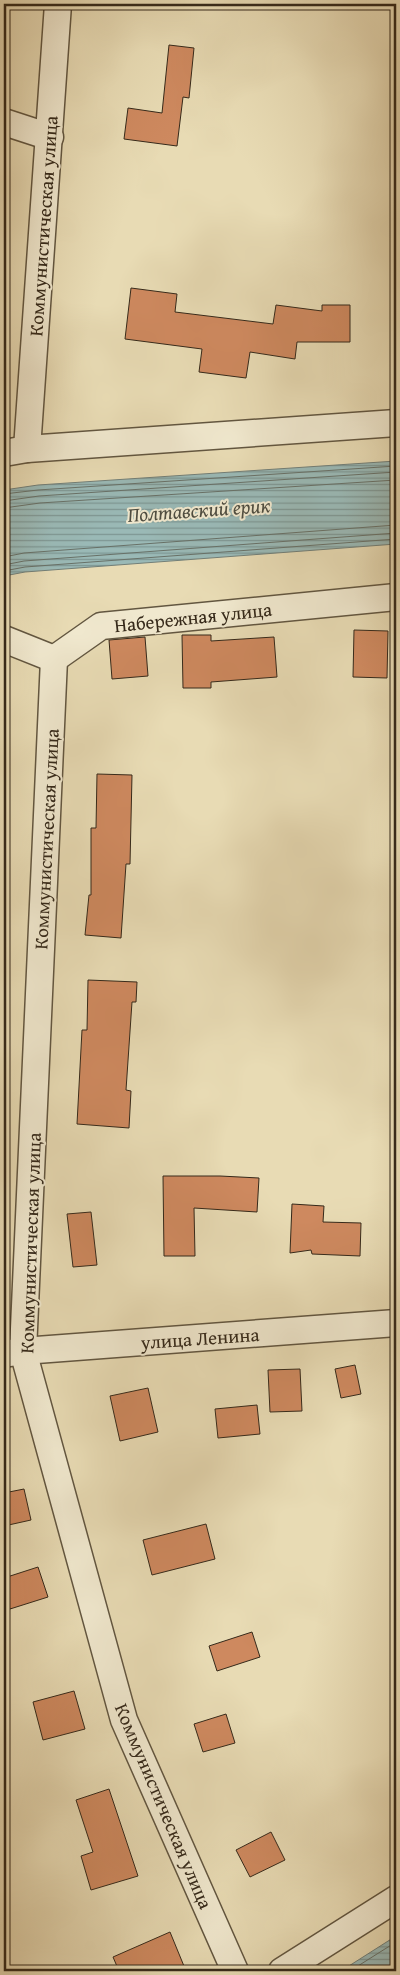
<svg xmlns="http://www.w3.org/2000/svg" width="400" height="1975" viewBox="0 0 400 1975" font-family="'Gentium Book Plus',serif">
<defs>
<pattern id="water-rules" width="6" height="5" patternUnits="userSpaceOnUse" patternTransform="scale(1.25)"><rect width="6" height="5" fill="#9ab9b6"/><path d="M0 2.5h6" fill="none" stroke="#7e9693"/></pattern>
</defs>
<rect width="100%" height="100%" fill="#e8dbb4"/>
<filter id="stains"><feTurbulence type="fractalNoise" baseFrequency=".004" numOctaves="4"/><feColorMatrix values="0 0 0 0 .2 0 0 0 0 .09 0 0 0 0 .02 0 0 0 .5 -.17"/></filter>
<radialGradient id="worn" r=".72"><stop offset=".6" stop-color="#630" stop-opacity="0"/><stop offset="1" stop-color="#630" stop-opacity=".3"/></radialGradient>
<g fill="url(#water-rules)" stroke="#727f78">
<polygon points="396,461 396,544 25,572 4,576 4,490 38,485"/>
<polygon points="396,1936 396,1971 341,1971"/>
</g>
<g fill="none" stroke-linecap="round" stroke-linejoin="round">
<g stroke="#687168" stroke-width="1">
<polyline points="4,494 38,490 396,466"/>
<polyline points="4,501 39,496 396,472"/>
<polyline points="4,508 40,503 396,480"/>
<polyline points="4,557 24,553 396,525"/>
<polyline points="4,565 24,561 396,533"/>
<polyline points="4,571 25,567 396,539"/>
<polyline points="350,1971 396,1942"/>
</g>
</g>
<g fill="#ce895f" stroke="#35291a">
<polygon points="169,45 194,48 189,98 183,97 177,146 124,139 128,108 162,113"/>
<polygon points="131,288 177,294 175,312 273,324 276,305 322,311 322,305 350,305 350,342 297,342 295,359 250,352 246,378 199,372 202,349 125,339"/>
<polygon points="354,630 388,631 387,678 353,677"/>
<polygon points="182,635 211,635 211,641 274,637 277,677 211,682 211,688 183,688"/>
<polygon points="145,637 148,676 112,679 109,640"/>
<polygon points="97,774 132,775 130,864 126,864 121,938 85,935 89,895 91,895 91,828 96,828"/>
<polygon points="88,980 137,982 136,1002 132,1002 126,1090 131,1091 129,1128 77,1124 82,1030 87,1030"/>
<polygon points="163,1176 220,1176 259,1178 257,1212 194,1208 195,1256 164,1256"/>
<polygon points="292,1204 324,1206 323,1222 361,1223 360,1256 312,1254 311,1250 290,1253"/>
<polygon points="91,1212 97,1265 73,1267 67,1214"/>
<polygon points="355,1365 361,1394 341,1398 335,1369"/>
<polygon points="300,1369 302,1411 270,1412 268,1370"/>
<polygon points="148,1388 158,1432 120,1441 110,1396"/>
<polygon points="257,1405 260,1434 218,1438 215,1409"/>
<polygon points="24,1489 31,1520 4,1526 4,1493"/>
<polygon points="206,1524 215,1559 152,1575 143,1540"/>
<polygon points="38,1567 48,1597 10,1609 4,1590 4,1578"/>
<polygon points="252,1632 260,1657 217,1671 209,1646"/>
<polygon points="74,1691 85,1729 43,1740 33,1702"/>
<polygon points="226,1714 235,1743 203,1752 194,1724"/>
<polygon points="109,1789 138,1876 91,1890 81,1856 93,1852 76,1800"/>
<polygon points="271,1832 285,1860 250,1877 236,1850"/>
<polygon points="170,1932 186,1971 119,1971 113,1957"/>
</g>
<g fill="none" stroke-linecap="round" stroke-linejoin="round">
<g stroke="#625640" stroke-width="29">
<g id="street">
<polyline points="4,122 50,137"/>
<polyline points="27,449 58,4"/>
<polyline points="4,453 27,449 396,423"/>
<polyline points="4,639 54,659 101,626 396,597"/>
<polyline points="54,659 23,1351 124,1720 235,1971"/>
<polyline points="4,1354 23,1351 396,1323"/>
<polyline points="282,1971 396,1899"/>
</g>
</g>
<use href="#street" stroke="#f0e8ce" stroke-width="26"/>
</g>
<g text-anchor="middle" stroke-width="4" stroke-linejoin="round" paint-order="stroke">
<g font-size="19" fill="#35291a" stroke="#f0e8ce">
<text transform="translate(43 226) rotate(-86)" y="7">Коммунистическая улица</text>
<text transform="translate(193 617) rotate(-6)" y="7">Набережная улица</text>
<text transform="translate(46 839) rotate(-87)" y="7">Коммунистическая улица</text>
<text transform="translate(30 1243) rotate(-88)" y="7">Коммунистическая улица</text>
<text transform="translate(200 1338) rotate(-4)" y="7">улица Ленина</text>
<text transform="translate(164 1806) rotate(67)" y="7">Коммунистическая улица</text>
</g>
<g font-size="20" font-style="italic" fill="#4e4d41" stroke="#f0e8ce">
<text transform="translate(199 510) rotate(-4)" y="7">Полтавский ерик</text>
</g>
</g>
<rect width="400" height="1975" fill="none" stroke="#e8dbb4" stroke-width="20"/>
<rect x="5" y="5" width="390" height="1965" fill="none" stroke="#35291a" stroke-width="2.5"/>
<rect x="10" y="10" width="380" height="1955" fill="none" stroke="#35291a"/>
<rect width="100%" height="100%" filter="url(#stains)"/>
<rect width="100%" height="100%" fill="url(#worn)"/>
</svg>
